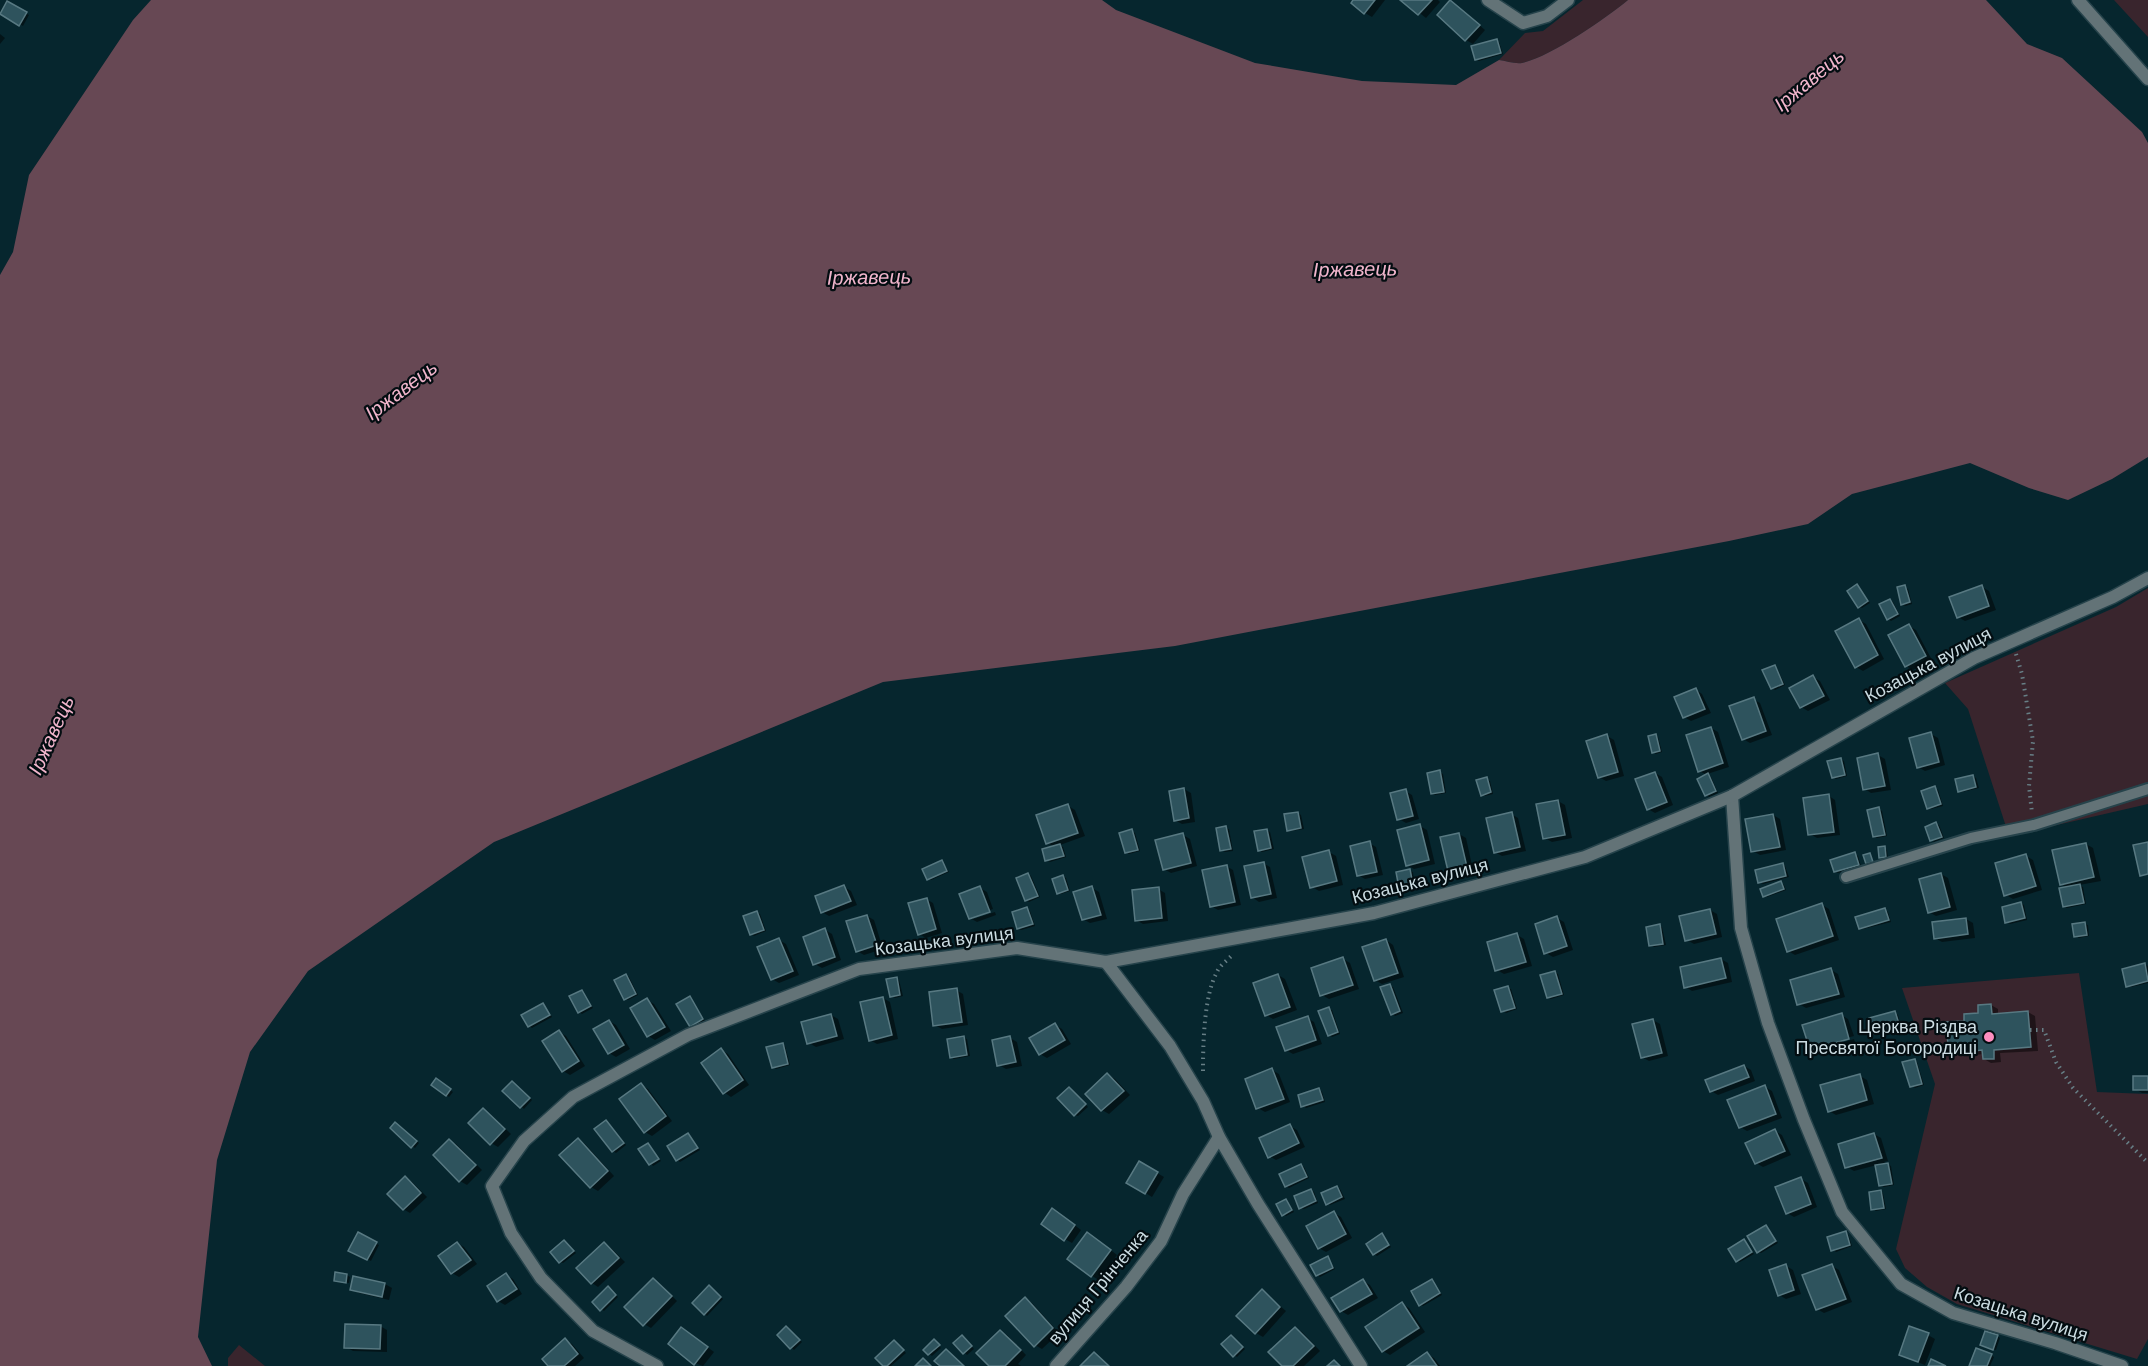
<svg xmlns="http://www.w3.org/2000/svg" width="2148" height="1366" viewBox="0 0 2148 1366" font-family="'DM Sans',sans-serif">
<rect width="100%" height="100%" fill="#06262e"/>
<g fill="#39252d">
<path d="M1583,0h45c-23,19 -78,57 -106,63 -7,1 -16,-2 -23,-3l26,-27 18,-2z"/>
<polygon points="2114,0 2148,0 2148,37"/>
<polygon points="2148,588 2148,804 2009,836 1968,709 1945,683 2116,607"/>
<polygon points="2079,973 2097,1092 2148,1094 2148,1339 2137,1359 1957,1304 1927,1287 1905,1268 1896,1249 1935,1084 1902,988"/>
<polygon points="239,1345 265,1366 228,1366 228,1358"/>
</g>
<path fill="#674854" d="M151,0h951l14,10 139,53 107,18 94,4 43,-25c7,1 16,4 23,3 28,-6 83,-44 106,-63h358l41,44 35,14 80,74 6,11v314l-36,22 -44,21 -39,-12 -59,-25 -118,31 -44,30 -79,17 -554,105 -292,36 -389,160 -186,129 -58,81 -33,108 -19,177 14,29h-212v-1091l13,-23 16,-77 104,-155z"/>
<g fill="#0007">
<polygon points="1355,0 1385,0 1372,17 1365,13"/>
<polygon points="1403,0 1438,0 1440,2 1426,18"/>
<polygon points="1451,1 1485,30 1473,44 1466,40"/>
<polygon points="8,3 29,15 23,26 2,14"/>
<polygon points="0,34 5,38 0,44"/>
<polygon points="1496,40 1499,42 1503,54 1479,61 1476,59"/>
<polygon points="1857,586 1870,603 1862,608 1859,607"/>
<polygon points="1905,587 1908,589 1912,604 1905,606 1902,604"/>
<polygon points="1982,587 1989,591 1996,610 1965,621 1958,617"/>
<polygon points="1890,600 1893,602 1900,616 1891,621 1888,619"/>
<polygon points="1859,620 1866,624 1884,659 1863,671 1856,667"/>
<polygon points="1909,626 1916,630 1932,660 1913,670 1906,666"/>
<polygon points="1775,666 1777,668 1785,685 1775,690 1772,688"/>
<polygon points="1813,677 1820,681 1830,700 1808,711 1801,707"/>
<polygon points="1695,689 1702,694 1711,713 1691,721 1684,717"/>
<polygon points="1753,699 1760,703 1772,735 1750,743 1743,739"/>
<polygon points="1711,728 1718,732 1729,767 1707,774 1711,777 1718,793 1709,797 1706,795 1707,775 1699,771"/>
<polygon points="1931,734 1938,738 1945,765 1925,771 1918,767"/>
<polygon points="1655,735 1658,737 1662,752 1656,754 1653,752"/>
<polygon points="1607,736 1614,740 1624,776 1606,781 1599,777"/>
<polygon points="1878,755 1885,759 1891,790 1871,793 1865,789"/>
<polygon points="1841,759 1844,761 1847,776 1836,779 1833,777"/>
<polygon points="1440,772 1443,774 1446,793 1435,795 1432,793"/>
<polygon points="1655,773 1662,777 1673,805 1655,813 1648,809"/>
<polygon points="1973,776 1976,778 1979,788 1962,792 1959,791"/>
<polygon points="1487,779 1490,781 1493,794 1485,796 1482,795"/>
<polygon points="1935,788 1938,790 1943,806 1931,809 1929,808"/>
<polygon points="1184,789 1191,793 1195,822 1182,824 1175,820"/>
<polygon points="1405,791 1412,795 1419,819 1406,823 1399,819"/>
<polygon points="1829,796 1835,800 1840,835 1817,838 1810,834"/>
<polygon points="1558,801 1565,805 1572,838 1552,842 1545,838"/>
<polygon points="1068,806 1075,810 1085,836 1060,845 1063,847 1066,857 1050,862 1047,860 1054,847 1048,843"/>
<polygon points="1879,809 1882,811 1887,836 1877,838 1874,836"/>
<polygon points="1298,813 1301,815 1304,829 1291,831 1288,830"/>
<polygon points="1511,814 1518,818 1526,851 1502,856 1495,852"/>
<polygon points="1773,815 1780,819 1786,850 1760,855 1753,851"/>
<polygon points="1936,824 1939,825 1944,838 1934,842 1931,840"/>
<polygon points="1420,826 1427,830 1435,864 1414,869 1407,865"/>
<polygon points="1226,828 1229,829 1233,851 1225,852 1222,850"/>
<polygon points="1267,830 1270,832 1274,849 1262,852 1259,850"/>
<polygon points="1132,831 1135,833 1140,851 1129,854 1126,852"/>
<polygon points="1459,834 1466,838 1473,870 1456,874 1449,870"/>
<polygon points="1183,835 1190,839 1197,866 1171,873 1164,869"/>
<polygon points="1369,843 1376,847 1383,875 1365,879 1358,875"/>
<polygon points="2086,844 2093,848 2101,881 2079,885 2083,887 2086,904 2067,908 2064,906 2068,888 2061,884"/>
<polygon points="1884,848 1887,850 1888,858 1880,857"/>
<polygon points="1329,852 1336,856 1343,885 1319,891 1312,887"/>
<polygon points="1855,854 1858,856 1861,866 1838,873 1835,871"/>
<polygon points="2026,856 2033,860 2042,890 2013,899 2006,895"/>
<polygon points="942,862 949,872 931,880 928,879"/>
<polygon points="1263,863 1270,867 1277,898 1259,902 1252,897"/>
<polygon points="1782,864 1785,866 1789,877 1763,884 1760,882"/>
<polygon points="1226,866 1233,870 1241,905 1218,910 1211,906"/>
<polygon points="1410,871 1413,872 1415,887 1404,889 1401,887"/>
<polygon points="1028,874 1031,876 1040,897 1029,902 1026,900"/>
<polygon points="1941,874 1948,878 1957,910 1936,916 1929,912"/>
<polygon points="1063,876 1066,878 1070,891 1061,894 1058,893"/>
<polygon points="1781,883 1784,885 1786,890 1767,897 1764,896"/>
<polygon points="844,887 851,891 857,905 829,916 822,912"/>
<polygon points="980,888 987,892 993,909 973,916 973,919 995,912 996,915 977,922 970,918"/>
<polygon points="1092,888 1099,892 1107,919 1090,923 1083,919"/>
<polygon points="1158,889 1165,893 1168,921 1143,924 1136,920"/>
<polygon points="926,899 933,903 942,933 926,938 919,934"/>
<polygon points="2021,903 2024,905 2027,920 2010,924 2007,922"/>
<polygon points="1822,905 1829,909 1839,940 1795,955 1788,951"/>
<polygon points="1027,909 1030,911 1035,926 1021,930 1018,928"/>
<polygon points="1710,910 1717,914 1722,937 1694,944 1687,940"/>
<polygon points="1885,910 1888,912 1891,922 1863,929 1860,928"/>
<polygon points="757,912 760,914 766,931 754,936 751,934"/>
<polygon points="867,916 874,920 883,949 864,955 857,951"/>
<polygon points="1557,918 1564,922 1573,950 1553,957 1546,953"/>
<polygon points="1966,919 1973,923 1975,938 1942,942 1935,938"/>
<polygon points="2085,924 2088,925 2089,936 2079,938 2076,936"/>
<polygon points="1659,926 1662,927 1666,945 1654,947 1651,945"/>
<polygon points="825,930 832,934 841,960 822,968 815,964"/>
<polygon points="1517,935 1524,939 1532,966 1504,974 1497,970"/>
<polygon points="779,940 786,944 799,975 779,983 772,979"/>
<polygon points="1386,940 1393,945 1404,977 1382,984 1375,980"/>
<polygon points="1343,959 1350,963 1359,989 1329,999 1322,995"/>
<polygon points="1721,959 1728,963 1732,982 1692,991 1686,987"/>
<polygon points="2145,964 2148,966 2148,983 2131,987 2128,986"/>
<polygon points="1831,970 1838,974 1845,997 1806,1008 1799,1004"/>
<polygon points="1555,972 1558,974 1564,995 1551,999 1548,997"/>
<polygon points="626,975 629,977 638,995 628,1000 626,999"/>
<polygon points="1278,975 1285,979 1297,1010 1273,1019 1266,1015"/>
<polygon points="896,979 899,980 903,996 895,998 892,996"/>
<polygon points="1390,986 1393,987 1403,1013 1395,1016 1392,1014"/>
<polygon points="1508,988 1511,989 1517,1009 1506,1013 1503,1011"/>
<polygon points="956,990 963,994 968,1025 942,1029 935,1025"/>
<polygon points="581,991 593,1008 582,1014 579,1012"/>
<polygon points="690,998 705,1021 694,1028 691,1026"/>
<polygon points="883,998 890,1002 898,1039 877,1044 870,1040"/>
<polygon points="647,1000 654,1004 671,1031 655,1040 648,1036 632,1009"/>
<polygon points="543,1004 552,1017 532,1028 529,1026"/>
<polygon points="1991,1005 1998,1009 1998,1015 2028,1012 2035,1016 2038,1051 2000,1053 2001,1062 1991,1063 1984,1059 1984,1054 1974,1055 1968,1051 1967,1047 1957,1048 1950,1044 1966,1022"/>
<polygon points="1329,1009 1332,1010 1340,1034 1332,1037 1329,1035"/>
<polygon points="1895,1013 1898,1015 1902,1029 1878,1035 1875,1033"/>
<polygon points="831,1015 838,1019 844,1039 816,1047 809,1043"/>
<polygon points="1841,1015 1848,1019 1854,1036 1814,1047 1814,1051 1854,1039 1855,1042 1818,1053 1811,1049"/>
<polygon points="1307,1018 1314,1022 1322,1044 1293,1054 1286,1050"/>
<polygon points="1653,1020 1660,1024 1668,1056 1649,1061 1642,1057"/>
<polygon points="609,1021 616,1025 630,1049 616,1057 609,1053"/>
<polygon points="1055,1025 1062,1029 1071,1044 1047,1058 1040,1054"/>
<polygon points="559,1032 566,1036 585,1066 570,1075 563,1071"/>
<polygon points="964,1038 967,1039 970,1056 954,1059 951,1057"/>
<polygon points="1010,1038 1017,1042 1022,1066 1006,1069 999,1065"/>
<polygon points="782,1044 785,1046 790,1065 776,1069 774,1067"/>
<polygon points="721,1050 728,1054 749,1085 731,1097 725,1093 703,1063"/>
<polygon points="1914,1060 1917,1062 1924,1085 1915,1088 1912,1086"/>
<polygon points="1744,1066 1751,1070 1755,1081 1718,1095 1711,1091"/>
<polygon points="1272,1070 1279,1074 1290,1102 1265,1112 1258,1108"/>
<polygon points="1108,1075 1115,1079 1130,1095 1109,1114 1102,1110 1087,1094"/>
<polygon points="1860,1076 1867,1080 1874,1104 1836,1115 1829,1111"/>
<polygon points="2148,1078 2148,1093 2142,1093 2135,1089"/>
<polygon points="436,1080 453,1092 449,1097 433,1085"/>
<polygon points="515,1084 532,1100 524,1109 504,1091"/>
<polygon points="641,1085 648,1089 672,1121 652,1136 645,1132"/>
<polygon points="1765,1087 1772,1091 1782,1118 1747,1131 1740,1127"/>
<polygon points="1072,1090 1088,1107 1078,1116 1075,1115"/>
<polygon points="1319,1090 1322,1092 1325,1102 1306,1108 1303,1106"/>
<polygon points="483,1110 490,1114 511,1134 498,1147 491,1143"/>
<polygon points="606,1121 626,1145 616,1153 613,1151"/>
<polygon points="399,1125 419,1143 415,1148 412,1146"/>
<polygon points="1290,1126 1297,1130 1305,1147 1276,1160 1269,1156"/>
<polygon points="1775,1131 1782,1135 1791,1155 1763,1167 1756,1163"/>
<polygon points="1874,1134 1881,1138 1888,1161 1884,1162 1891,1166 1894,1185 1884,1187 1881,1185 1877,1165 1854,1171 1847,1167"/>
<polygon points="688,1135 700,1150 680,1162 677,1160"/>
<polygon points="578,1140 585,1144 614,1176 598,1191 591,1187"/>
<polygon points="449,1141 456,1144 482,1170 467,1185 460,1181 435,1155"/>
<polygon points="648,1145 661,1161 653,1166 641,1150"/>
<polygon points="1140,1163 1164,1177 1152,1197 1128,1182"/>
<polygon points="1301,1166 1304,1167 1309,1178 1289,1188 1286,1186"/>
<polygon points="405,1178 412,1182 427,1197 410,1213 403,1209"/>
<polygon points="1801,1179 1808,1183 1817,1207 1794,1217 1787,1213"/>
<polygon points="1337,1187 1340,1189 1345,1199 1330,1205 1328,1203"/>
<polygon points="1311,1190 1314,1192 1318,1203 1304,1209 1301,1208"/>
<polygon points="1880,1192 1883,1193 1886,1209 1876,1211 1873,1209"/>
<polygon points="1286,1200 1294,1212 1286,1216 1283,1214"/>
<polygon points="1334,1213 1341,1217 1352,1238 1326,1252 1319,1248"/>
<polygon points="1060,1214 1081,1230 1072,1243 1065,1239"/>
<polygon points="1766,1227 1778,1243 1761,1253 1758,1252"/>
<polygon points="1845,1233 1848,1234 1852,1246 1836,1252 1833,1250"/>
<polygon points="358,1234 379,1245 371,1261 350,1250"/>
<polygon points="1382,1235 1391,1247 1377,1256 1374,1254"/>
<polygon points="1094,1237 1117,1255 1099,1280 1092,1276"/>
<polygon points="1744,1240 1754,1254 1740,1262 1737,1261"/>
<polygon points="564,1242 576,1253 563,1263 560,1262"/>
<polygon points="457,1243 464,1247 477,1264 459,1277 452,1273 440,1256"/>
<polygon points="604,1244 611,1248 625,1262 598,1287 592,1283"/>
<polygon points="1328,1258 1335,1269 1320,1277 1317,1275"/>
<polygon points="1786,1266 1793,1270 1801,1294 1786,1299 1779,1295"/>
<polygon points="1832,1266 1839,1270 1852,1302 1824,1313 1817,1309"/>
<polygon points="347,1275 350,1277 349,1283 336,1281"/>
<polygon points="506,1275 513,1279 522,1294 505,1305 498,1301"/>
<polygon points="354,1278 385,1284 392,1288 389,1300 359,1293 352,1289"/>
<polygon points="653,1280 660,1284 677,1301 651,1328 644,1324"/>
<polygon points="1432,1280 1442,1295 1423,1306 1420,1305"/>
<polygon points="1363,1281 1370,1285 1378,1298 1348,1315 1341,1311"/>
<polygon points="609,1288 618,1297 604,1311 601,1309"/>
<polygon points="713,1289 723,1299 707,1316 705,1314"/>
<polygon points="1262,1291 1286,1311 1263,1337 1256,1333"/>
<polygon points="1025,1299 1032,1303 1059,1333 1042,1349 1035,1345"/>
<polygon points="1402,1304 1409,1308 1425,1332 1390,1355 1383,1351"/>
<polygon points="380,1326 387,1330 387,1352 353,1351 346,1347"/>
<polygon points="682,1328 714,1352 703,1366 695,1363"/>
<polygon points="1295,1328 1302,1332 1320,1351 1304,1366 1284,1366"/>
<polygon points="789,1330 802,1342 794,1350 779,1335"/>
<polygon points="1000,1331 1007,1335 1026,1355 1018,1364 1021,1366 991,1366"/>
<polygon points="1928,1335 1935,1339 1925,1365 1907,1358"/>
<polygon points="1997,1336 2000,1338 1996,1350 1985,1346"/>
<polygon points="965,1339 974,1349 967,1355 955,1343"/>
<polygon points="1234,1339 1245,1349 1237,1357 1234,1355"/>
<polygon points="565,1340 572,1344 584,1358 575,1366 550,1366"/>
<polygon points="937,1343 941,1348 932,1356 925,1350"/>
<polygon points="897,1344 906,1353 891,1366 885,1366"/>
<polygon points="1427,1354 1434,1358 1440,1366 1409,1366"/>
<polygon points="1991,1355 1994,1357 1990,1366 1970,1366"/>
</g>
<g fill="#2e535d" stroke="#587982" stroke-width="1.5">
<polygon points="1353,0 1375,0 1364,14 1351,3"/>
<polygon points="1400,0 1432,0 1418,15"/>
<polygon points="1450,0 1480,25 1465,41 1437,15"/>
<polygon points="7,1 27,12 19,26 0,14"/>
<polygon points="1497,39 1501,53 1475,60 1471,46"/>
<polygon points="1857,584 1868,601 1858,608 1847,591"/>
<polygon points="1905,585 1910,602 1901,605 1897,587"/>
<polygon points="1982,585 1989,606 1957,618 1949,597"/>
<polygon points="1890,599 1898,614 1887,620 1879,604"/>
<polygon points="1859,618 1878,655 1855,668 1835,631"/>
<polygon points="1909,624 1926,656 1905,667 1888,635"/>
<polygon points="1775,665 1783,684 1771,689 1762,670"/>
<polygon points="1813,675 1824,696 1800,708 1789,688"/>
<polygon points="1696,688 1705,709 1683,718 1674,697"/>
<polygon points="1754,697 1766,731 1742,740 1729,706"/>
<polygon points="1711,727 1723,763 1698,772 1686,735"/>
<polygon points="1931,732 1939,762 1917,768 1909,738"/>
<polygon points="1607,734 1618,772 1598,778 1586,741"/>
<polygon points="1656,734 1660,751 1652,753 1648,736"/>
<polygon points="1878,753 1885,786 1863,790 1857,758"/>
<polygon points="1841,758 1845,775 1832,778 1827,761"/>
<polygon points="1440,770 1444,792 1431,794 1427,773"/>
<polygon points="1655,772 1667,802 1647,810 1635,779"/>
<polygon points="1708,773 1716,791 1705,796 1697,779"/>
<polygon points="1973,775 1976,787 1958,792 1955,779"/>
<polygon points="1487,777 1491,792 1481,796 1476,780"/>
<polygon points="1935,786 1941,804 1927,809 1921,791"/>
<polygon points="1184,788 1189,818 1174,821 1169,791"/>
<polygon points="1406,789 1413,816 1397,820 1390,793"/>
<polygon points="1829,794 1834,832 1808,835 1803,798"/>
<polygon points="1558,800 1565,835 1543,839 1536,804"/>
<polygon points="1068,804 1078,833 1046,844 1036,815"/>
<polygon points="1879,807 1885,835 1873,837 1867,810"/>
<polygon points="1298,812 1301,828 1287,831 1284,814"/>
<polygon points="1512,812 1520,847 1494,853 1486,818"/>
<polygon points="1773,814 1780,847 1751,852 1745,819"/>
<polygon points="1936,822 1942,837 1930,841 1925,827"/>
<polygon points="1420,824 1429,860 1406,866 1397,830"/>
<polygon points="1226,826 1231,849 1220,851 1216,828"/>
<polygon points="1132,829 1138,850 1125,853 1119,833"/>
<polygon points="1267,829 1271,848 1258,851 1254,831"/>
<polygon points="1183,833 1191,863 1163,870 1155,840"/>
<polygon points="1459,833 1467,867 1448,871 1440,837"/>
<polygon points="1370,841 1377,872 1357,876 1350,846"/>
<polygon points="2148,842 2148,874 2140,876 2133,845"/>
<polygon points="2086,843 2094,877 2060,885 2052,850"/>
<polygon points="1060,844 1064,856 1045,861 1042,849"/>
<polygon points="1885,846 1886,857 1879,858 1878,847"/>
<polygon points="1329,850 1337,881 1310,888 1302,857"/>
<polygon points="1855,852 1859,865 1834,872 1830,860"/>
<polygon points="1870,853 1873,862 1866,864 1863,855"/>
<polygon points="2026,854 2036,886 2004,896 1995,863"/>
<polygon points="942,860 947,871 927,880 922,869"/>
<polygon points="1264,862 1271,894 1251,898 1244,866"/>
<polygon points="1783,863 1786,876 1758,883 1755,870"/>
<polygon points="1227,865 1235,902 1210,907 1202,870"/>
<polygon points="1410,869 1413,885 1399,888 1396,872"/>
<polygon points="1028,873 1038,896 1025,901 1016,878"/>
<polygon points="1941,873 1950,907 1928,913 1919,879"/>
<polygon points="1063,875 1068,890 1057,894 1052,879"/>
<polygon points="1781,881 1784,889 1763,897 1760,889"/>
<polygon points="2080,884 2084,903 2063,907 2059,888"/>
<polygon points="844,885 851,901 821,913 815,896"/>
<polygon points="980,886 990,912 969,919 959,894"/>
<polygon points="1092,886 1101,915 1082,920 1073,892"/>
<polygon points="1159,887 1162,918 1135,921 1132,890"/>
<polygon points="927,898 936,929 918,935 908,903"/>
<polygon points="2021,902 2025,918 2005,923 2002,907"/>
<polygon points="1822,903 1833,936 1787,952 1776,919"/>
<polygon points="1027,907 1033,924 1017,929 1012,912"/>
<polygon points="1885,908 1889,920 1859,929 1855,917"/>
<polygon points="1710,909 1716,934 1685,941 1679,916"/>
<polygon points="757,911 764,930 750,935 743,916"/>
<polygon points="867,915 877,945 856,952 846,921"/>
<polygon points="1557,916 1567,946 1544,954 1535,924"/>
<polygon points="1966,918 1968,934 1934,939 1932,922"/>
<polygon points="2085,922 2087,935 2074,937 2072,924"/>
<polygon points="1660,924 1663,944 1649,946 1646,927"/>
<polygon points="825,928 835,957 813,965 803,937"/>
<polygon points="1517,933 1526,962 1495,971 1487,942"/>
<polygon points="779,938 793,971 771,980 757,947"/>
<polygon points="1386,939 1398,973 1374,981 1362,947"/>
<polygon points="1343,957 1353,985 1320,996 1311,968"/>
<polygon points="1721,958 1726,978 1684,988 1680,967"/>
<polygon points="2145,963 2148,981 2126,987 2122,969"/>
<polygon points="1831,968 1839,994 1797,1005 1790,980"/>
<polygon points="1555,971 1562,994 1547,998 1540,975"/>
<polygon points="626,974 636,994 624,1000 614,980"/>
<polygon points="1278,974 1290,1007 1265,1016 1253,983"/>
<polygon points="897,977 900,995 890,997 886,979"/>
<polygon points="1390,984 1400,1011 1391,1015 1380,987"/>
<polygon points="1508,986 1515,1008 1501,1012 1494,990"/>
<polygon points="957,988 962,1022 933,1026 929,992"/>
<polygon points="582,990 591,1006 578,1013 569,996"/>
<polygon points="690,996 703,1019 690,1027 676,1004"/>
<polygon points="883,997 892,1035 869,1041 860,1002"/>
<polygon points="647,998 665,1027 647,1037 630,1008"/>
<polygon points="543,1003 550,1015 528,1027 521,1015"/>
<polygon points="1991,1004 1992,1014 2028,1011 2031,1047 1994,1050 1994,1059 1983,1059 1982,1050 1966,1052 1966,1044 1948,1045 1946,1022 1964,1021 1964,1014 1978,1013 1978,1005"/>
<polygon points="1329,1007 1338,1032 1328,1036 1318,1011"/>
<polygon points="1895,1011 1900,1027 1874,1034 1869,1018"/>
<polygon points="1842,1013 1849,1039 1810,1050 1802,1025"/>
<polygon points="831,1014 837,1036 807,1044 801,1022"/>
<polygon points="1308,1016 1316,1040 1285,1051 1276,1027"/>
<polygon points="1653,1019 1662,1053 1641,1058 1632,1024"/>
<polygon points="609,1020 624,1045 608,1054 593,1029"/>
<polygon points="1055,1023 1065,1040 1039,1055 1029,1038"/>
<polygon points="559,1030 579,1061 562,1072 542,1041"/>
<polygon points="964,1036 967,1055 950,1058 947,1039"/>
<polygon points="1010,1036 1016,1062 997,1066 992,1040"/>
<polygon points="783,1043 788,1064 772,1068 766,1047"/>
<polygon points="721,1048 743,1080 723,1094 701,1063"/>
<polygon points="1915,1059 1922,1084 1910,1087 1902,1062"/>
<polygon points="1744,1065 1749,1077 1710,1092 1705,1080"/>
<polygon points="1272,1068 1284,1099 1256,1109 1245,1079"/>
<polygon points="1107,1073 1124,1091 1101,1111 1085,1094"/>
<polygon points="1860,1074 1867,1100 1828,1112 1820,1085"/>
<rect x="2133" y="1076" width="15" height="14"/>
<polygon points="436,1078 451,1089 446,1096 431,1085"/>
<polygon points="512,1081 530,1098 520,1108 502,1091"/>
<polygon points="641,1083 666,1116 644,1133 619,1099"/>
<polygon points="1765,1085 1776,1114 1739,1128 1727,1100"/>
<polygon points="1069,1087 1086,1104 1074,1116 1057,1098"/>
<polygon points="1319,1088 1323,1100 1301,1107 1298,1095"/>
<polygon points="483,1108 505,1129 490,1145 468,1123"/>
<polygon points="606,1120 624,1143 612,1152 594,1129"/>
<polygon points="395,1122 417,1141 411,1148 390,1128"/>
<polygon points="1290,1124 1299,1143 1268,1158 1259,1138"/>
<polygon points="1775,1129 1785,1151 1755,1164 1745,1143"/>
<polygon points="688,1133 698,1148 676,1161 667,1146"/>
<polygon points="1874,1133 1882,1158 1845,1168 1838,1144"/>
<polygon points="578,1138 608,1171 590,1188 559,1155"/>
<polygon points="449,1139 476,1165 459,1182 433,1155"/>
<polygon points="648,1143 659,1159 649,1165 638,1149"/>
<polygon points="1139,1161 1158,1172 1145,1194 1126,1183"/>
<polygon points="1888,1163 1892,1184 1879,1186 1875,1165"/>
<polygon points="1301,1164 1307,1177 1285,1187 1279,1174"/>
<polygon points="405,1176 421,1193 403,1210 387,1194"/>
<polygon points="1801,1177 1811,1204 1786,1214 1775,1187"/>
<polygon points="1337,1186 1342,1197 1326,1205 1321,1193"/>
<polygon points="1311,1189 1316,1201 1299,1209 1294,1196"/>
<polygon points="1881,1190 1884,1208 1871,1210 1869,1192"/>
<polygon points="1286,1199 1292,1210 1282,1216 1276,1204"/>
<polygon points="1052,1208 1075,1225 1064,1241 1041,1224"/>
<polygon points="1334,1211 1346,1234 1318,1249 1306,1226"/>
<polygon points="1766,1225 1776,1241 1757,1253 1747,1236"/>
<polygon points="1846,1231 1850,1245 1831,1251 1827,1237"/>
<polygon points="358,1232 377,1242 367,1260 348,1251"/>
<polygon points="1087,1232 1111,1250 1091,1277 1067,1259"/>
<polygon points="1382,1233 1389,1245 1373,1255 1366,1244"/>
<polygon points="1744,1239 1752,1252 1736,1262 1728,1249"/>
<polygon points="564,1240 574,1251 559,1263 550,1252"/>
<polygon points="457,1242 471,1260 451,1274 438,1256"/>
<polygon points="604,1242 619,1258 591,1284 576,1268"/>
<polygon points="1328,1256 1333,1268 1316,1276 1310,1265"/>
<polygon points="1786,1264 1794,1290 1778,1296 1769,1270"/>
<polygon points="1832,1264 1846,1299 1816,1310 1802,1275"/>
<polygon points="335,1272 347,1274 346,1283 334,1281"/>
<polygon points="506,1273 517,1289 497,1302 487,1286"/>
<polygon points="353,1276 385,1283 382,1297 350,1290"/>
<polygon points="653,1278 672,1296 643,1326 624,1307"/>
<polygon points="1363,1279 1372,1294 1340,1312 1331,1298"/>
<polygon points="1432,1279 1440,1293 1419,1306 1411,1291"/>
<polygon points="709,1285 721,1297 704,1315 692,1303"/>
<polygon points="608,1286 616,1295 600,1311 592,1302"/>
<polygon points="1262,1289 1280,1307 1255,1334 1236,1316"/>
<polygon points="1025,1297 1053,1328 1034,1347 1005,1316"/>
<polygon points="1402,1302 1419,1328 1382,1352 1365,1327"/>
<polygon points="345,1324 381,1325 380,1349 344,1348"/>
<polygon points="786,1326 800,1340 790,1349 777,1335"/>
<polygon points="1909,1326 1929,1333 1918,1362 1899,1355"/>
<polygon points="681,1327 708,1347 694,1365 668,1344"/>
<polygon points="1295,1327 1314,1346 1293,1366 1282,1366 1268,1352"/>
<polygon points="1000,1330 1021,1350 1005,1366 989,1366 976,1353"/>
<polygon points="1985,1331 1998,1335 1993,1350 1980,1345"/>
<polygon points="962,1335 972,1346 963,1354 953,1343"/>
<polygon points="1231,1335 1243,1347 1233,1357 1221,1344"/>
<polygon points="565,1338 578,1354 564,1366 548,1366 542,1359"/>
<polygon points="934,1339 940,1345 928,1355 923,1350"/>
<polygon points="894,1340 904,1350 887,1366 883,1366 875,1358"/>
<polygon points="1976,1348 1992,1354 1987,1366 1969,1366"/>
<polygon points="946,1349 964,1366 940,1366 934,1361"/>
<polygon points="1094,1352 1109,1366 1080,1366"/>
<polygon points="1427,1352 1437,1366 1407,1366"/>
<polygon points="923,1358 931,1366 915,1366"/>
<polygon points="1931,1359 1946,1366 1928,1366"/>
<polygon points="1334,1360 1340,1366 1327,1366"/>
</g>
<g fill="none" stroke-linecap="round" stroke-linejoin="round">
<g stroke="#26434b" stroke-width="14">
<polyline id="service" points="1846,877 1971,838 2034,825 2148,789"/>
</g>
<g stroke="#26434b" stroke-width="15">
<g id="minor">
<polyline points="1488,0 1523,23 1547,16 1568,0"/>
<polyline points="1732,796 1741,928 1768,1023 1804,1120 1842,1212 1901,1284 1953,1313 2055,1343 2122,1366"/>
<polyline points="1106,962 1170,1046 1203,1101 1219,1137 1258,1204 1361,1366"/>
<polyline points="657,1366 593,1331 541,1278 511,1233 492,1186 524,1141 573,1097 688,1035 859,969 1017,948 1106,962 1374,913 1585,857 1732,796 1974,658 2113,597 2148,578"/>
<polyline points="1056,1366 1126,1287 1161,1241 1183,1194 1219,1137"/>
</g>
</g>
<g stroke="#26434b" stroke-width="15">
<polyline id="tertiary" points="2078,0 2148,79"/>
</g>
<g stroke="#677f86" stroke-width="4" stroke-dasharray="1.5 4.5" stroke-linecap="butt">
<polyline points="2016,654 2022,674 2033,741 2029,786 2032,813"/>
<polyline points="2030,1030 2044,1030 2056,1062 2073,1088 2148,1163"/>
<path d="M1203,1071c0,-27 1,-76 14,-99 3,-7 11,-12 16,-18"/>
</g>
<use href="#service" stroke="#637377" stroke-width="10"/>
<use href="#minor" stroke="#637377" stroke-width="12"/>
<use href="#tertiary" stroke="#637377" stroke-width="12"/>
</g>
<circle fill="#fd8ebf" stroke="#030d11" stroke-width="2" cx="1989" cy="1037" r="6"/>
<g text-anchor="middle" stroke-width="4.5" stroke-linejoin="round" paint-order="stroke">
<g font-size="18" fill="#cbdce2" stroke="#030d11">
<text transform="translate(1928 665) rotate(-28)" y="6">Козацька вулиця</text>
<text transform="translate(1420 881) rotate(-14)" y="6">Козацька вулиця</text>
<text transform="translate(944 941) rotate(-7)" y="6">Козацька вулиця</text>
<text transform="translate(1098 1287) rotate(-50)" y="6">вулиця Грінченка</text>
<text transform="translate(2021 1314) rotate(18)" y="6">Козацька вулиця</text>
</g>
<g font-size="18" fill="#cbdce2" stroke="#030d11" text-anchor="end">
<text x="1977" y="1033">Церква Різдва<tspan x="1977" dy="21">Пресвятої Богородиці</tspan></text>
</g>
<g font-size="20" font-style="italic" fill="#f1b5cc" stroke="#030d11">
<text transform="translate(1809 80) rotate(-40)" y="7">Іржавець</text>
<text transform="translate(1355 269) rotate(-1)" y="7">Іржавець</text>
<text transform="translate(869 277) rotate(-1)" y="7">Іржавець</text>
<text transform="translate(401 390) rotate(-37)" y="7">Іржавець</text>
<text transform="translate(51 735) rotate(-66)" y="7">Іржавець</text>
</g>
</g>
</svg>
